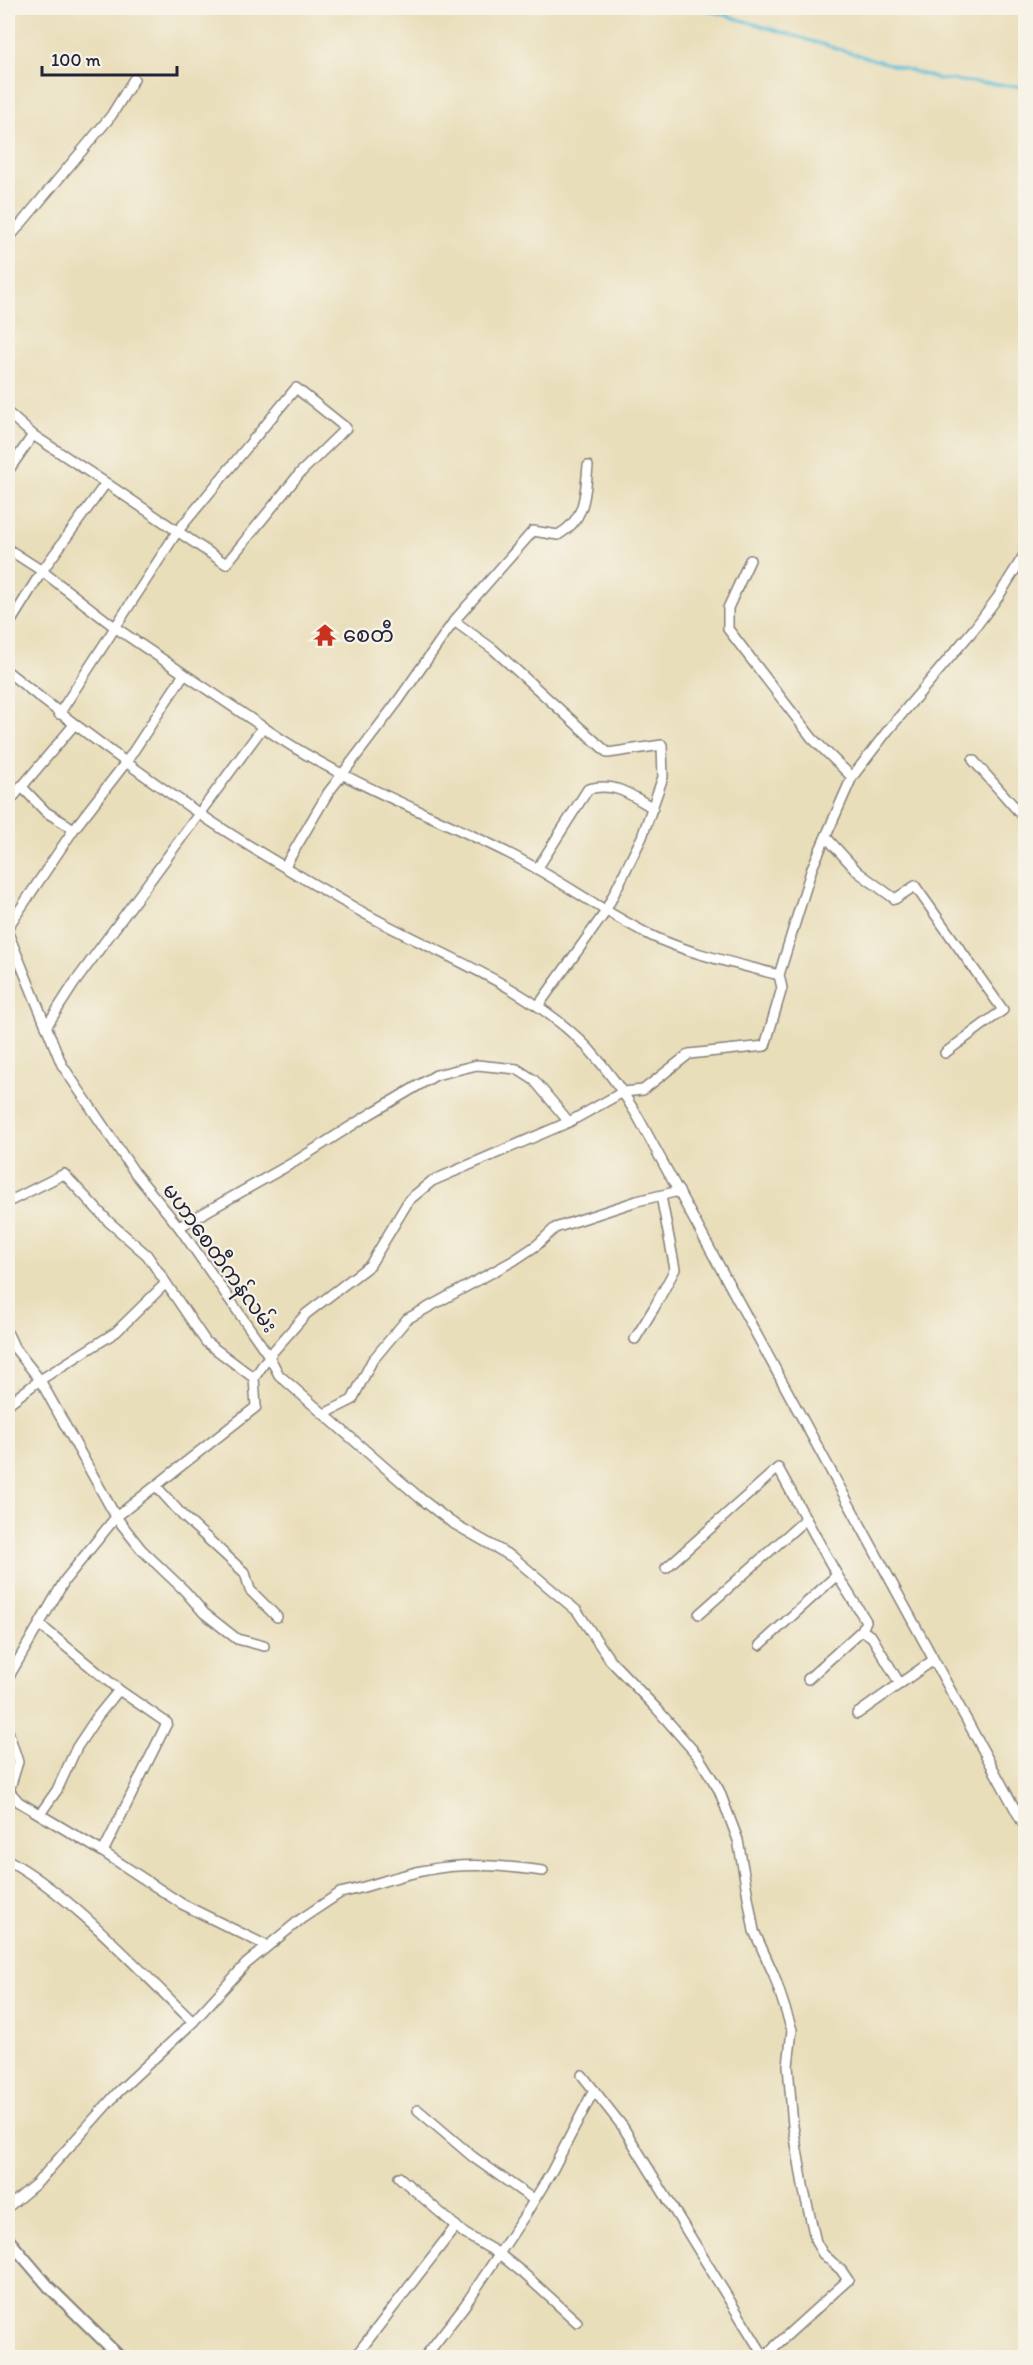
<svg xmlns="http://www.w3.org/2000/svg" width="1033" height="2365" viewBox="0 0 1033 2365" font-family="Itim,'Noto Sans Myanmar',sans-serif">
<rect width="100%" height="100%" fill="#f7f3e8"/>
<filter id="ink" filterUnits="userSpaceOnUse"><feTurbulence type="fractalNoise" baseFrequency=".0167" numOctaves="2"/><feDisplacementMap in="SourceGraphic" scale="12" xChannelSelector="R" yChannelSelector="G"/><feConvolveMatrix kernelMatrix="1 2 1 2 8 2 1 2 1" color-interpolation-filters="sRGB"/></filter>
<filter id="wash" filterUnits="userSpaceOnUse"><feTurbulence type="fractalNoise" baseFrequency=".008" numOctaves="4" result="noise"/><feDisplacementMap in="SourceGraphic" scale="24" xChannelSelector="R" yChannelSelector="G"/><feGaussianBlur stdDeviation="1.35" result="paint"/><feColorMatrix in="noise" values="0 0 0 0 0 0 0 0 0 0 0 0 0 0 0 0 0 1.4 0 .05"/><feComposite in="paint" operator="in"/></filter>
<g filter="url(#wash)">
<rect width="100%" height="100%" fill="#e9deba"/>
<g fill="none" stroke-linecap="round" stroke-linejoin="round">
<polyline stroke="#55bad4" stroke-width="3" points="701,8 939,79 1026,87"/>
</g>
</g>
<g filter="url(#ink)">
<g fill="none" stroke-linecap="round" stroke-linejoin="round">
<g stroke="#86807a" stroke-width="12">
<g id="minor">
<polyline points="8,284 9,238 111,116 134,79"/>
<polyline points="8,413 33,435 106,483 42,571 8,626"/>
<polyline points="8,471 33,435"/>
<polyline points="8,549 42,571 116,628 263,727 73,985 46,1027"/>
<polyline points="750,560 728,608 728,629 812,738 852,777"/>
<polyline points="454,621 493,649 608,753 662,745 663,777 642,837 604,914 538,1006"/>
<path d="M8,672c61,49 124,96 189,140 48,33 100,63 151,92 79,47 174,76 240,144 19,21 36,45 50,69l388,712"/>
<polyline points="59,714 177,532 296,388 346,428 300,473 226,564 106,483"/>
<path d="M263,727c77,54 164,85 247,127 49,25 93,58 142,82 38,18 86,28 127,39l33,-107 40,-91 37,-48 85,-100 24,-32 28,-45"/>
<polyline points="973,760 1026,820"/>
<polyline points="21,786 46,812 74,829"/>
<polyline points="8,803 74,725"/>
<polyline points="826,837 858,872 895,899 915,886 1003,1010 945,1053"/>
<path d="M285,866l43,-73 70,-92 56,-80 79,-90 25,4c28,-16 27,-40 30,-69"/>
<path d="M537,869l51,-80c28,-7 41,5 65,19"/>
<polyline points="8,927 74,829 127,761 184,674"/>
<polyline points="8,933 62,1065 135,1173 179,1227 269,1356 254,1378 256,1407 116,1517 65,1580 8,1678"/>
<polyline points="8,1202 64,1174 109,1222 147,1255 206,1342 254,1378"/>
<polyline points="179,1227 296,1161 370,1114 436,1075 477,1065 517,1069 534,1080 569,1122"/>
<polyline points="8,1334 14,1347 40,1380 116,1517 141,1549 185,1591 204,1613 237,1639 264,1646"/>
<polyline points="635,1339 654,1308 675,1269 661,1196"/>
<polyline points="8,1404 40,1380 116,1332 166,1283"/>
<polyline points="324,1414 352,1400 372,1361 407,1319 513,1261 537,1245 555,1228 637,1201 679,1191"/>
<polyline points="156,1486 183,1516 245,1573 250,1590 277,1617"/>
<polyline points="666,1568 778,1468 806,1519"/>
<polyline points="699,1614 806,1519 837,1575"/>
<polyline points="40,1625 119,1690 167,1723 103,1852"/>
<polyline points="760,1645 837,1575 866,1621 862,1630"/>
<polyline points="808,1679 862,1630 872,1637 900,1684"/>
<polyline points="857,1714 932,1661"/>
<polyline points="8,1731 18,1762 8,1794"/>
<polyline points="9,1791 19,1802 103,1852 182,1904 267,1946"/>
<polyline points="40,1814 57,1790 77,1747 97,1717 119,1690"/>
<path d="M8,1860c66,37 130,109 185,162"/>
<polyline points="582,2075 623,2127 765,2358"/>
<polyline points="418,2110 473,2157 534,2200"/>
<polyline points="399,2177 465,2234 498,2253 523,2273 577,2322"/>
<path d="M8,2207l29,-24 81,-91 75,-70 53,-58 55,-45 39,-26c30,-6 57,-18 87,-23 38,-8 78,-4 116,1"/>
<polyline points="354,2358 456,2226"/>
<polyline points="424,2358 465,2305 527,2212 552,2171 594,2090"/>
<polyline points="762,2358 848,2280 841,2270 823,2254 816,2242 804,2191 793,2126 788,2066 792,2030 774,1975 754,1931 738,1840 719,1790 698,1756 657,1709 610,1660 577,1611 514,1558 451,1522 420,1498 279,1375 269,1356 306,1314 370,1265 409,1200 432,1181 569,1122 623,1092 643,1090 689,1054 765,1046 782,988 779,975"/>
</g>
</g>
<g stroke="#86807a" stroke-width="14">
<polyline id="tertiary" points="8,2239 49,2287 121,2358"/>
</g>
<use href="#minor" stroke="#fff" stroke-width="9"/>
<use href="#tertiary" stroke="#fff" stroke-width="10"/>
</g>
</g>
<defs>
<g id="temple-bare" transform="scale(1.8)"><path d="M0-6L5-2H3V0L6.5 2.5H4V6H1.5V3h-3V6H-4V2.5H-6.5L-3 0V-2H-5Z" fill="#c8321e" stroke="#f7f3e8" stroke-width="2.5" paint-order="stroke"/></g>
</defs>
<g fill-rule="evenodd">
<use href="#temple-bare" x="325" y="635"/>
</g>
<g text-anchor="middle" stroke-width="4.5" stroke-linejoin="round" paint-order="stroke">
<g font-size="21" fill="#22223b" stroke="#f7f3e8" text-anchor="start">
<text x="343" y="642">စေတီ</text>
</g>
<g font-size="21" fill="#22223b" stroke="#f7f3e8">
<text transform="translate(220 1258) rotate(54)" y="7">မဟာစေတီကန်လမ်း</text>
</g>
</g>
<rect width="1033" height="2365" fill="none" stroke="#f7f3e8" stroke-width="30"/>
<path d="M42 66v9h135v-9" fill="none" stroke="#22223b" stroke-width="3"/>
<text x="51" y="66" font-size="18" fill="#22223b" stroke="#f7f3e8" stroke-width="4.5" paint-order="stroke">100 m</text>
</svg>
